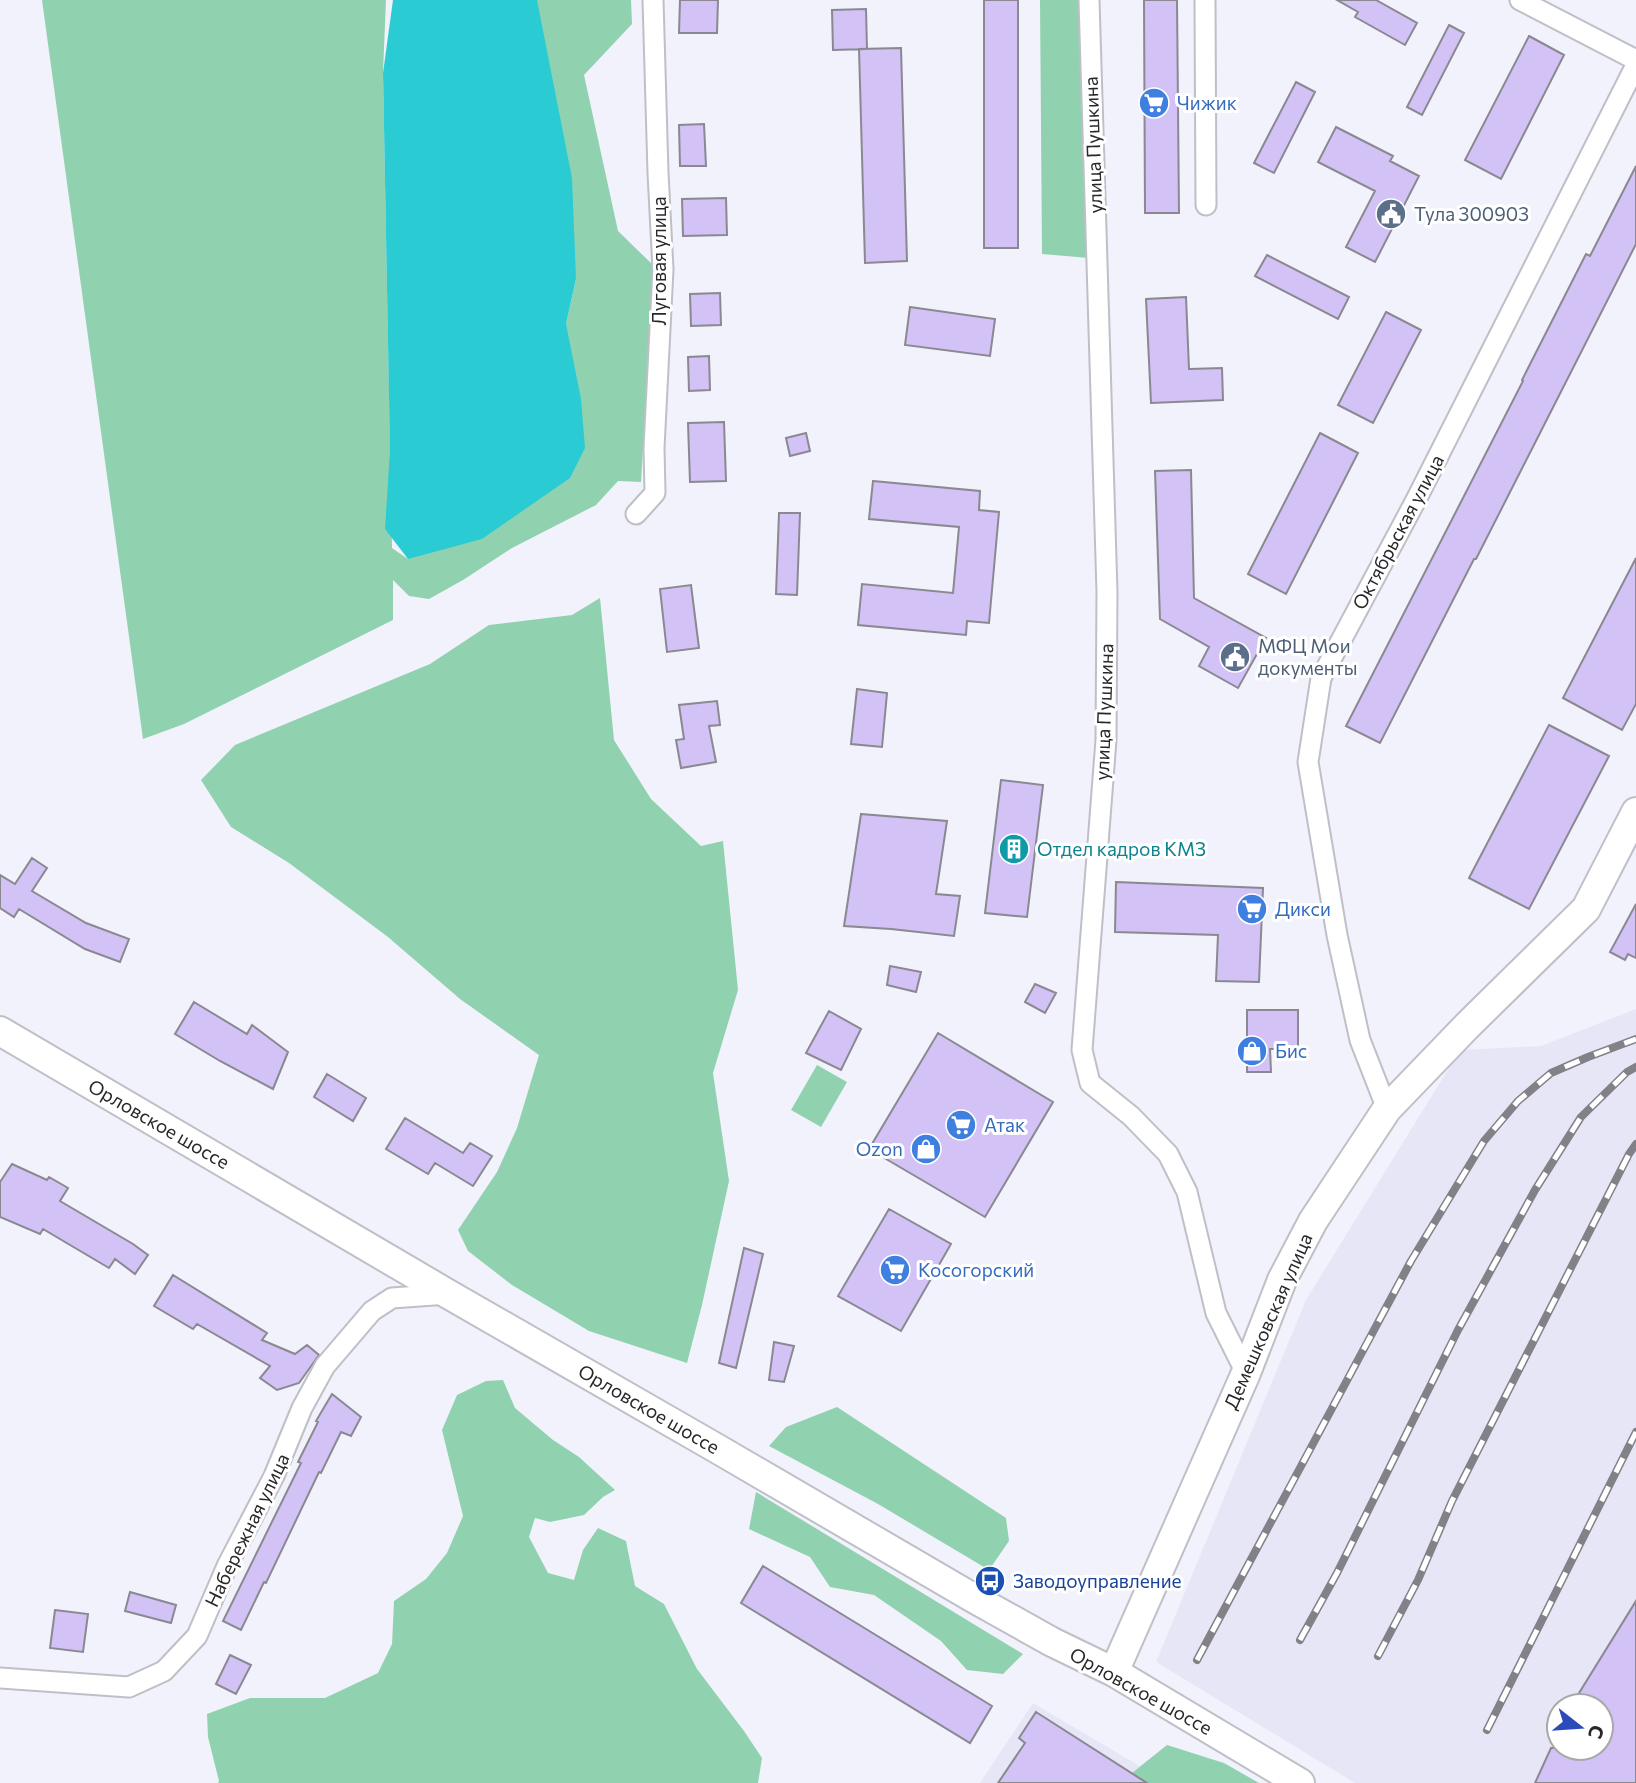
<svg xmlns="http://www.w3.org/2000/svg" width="1636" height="1783" viewBox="0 0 1636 1783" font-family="Commissioner,sans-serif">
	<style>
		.built { fill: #e7e6f7; fill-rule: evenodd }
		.green { fill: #90d2af }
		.water { fill: #2bcbd4 }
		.building { fill: #d2c2f6; stroke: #8a8890; stroke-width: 2 }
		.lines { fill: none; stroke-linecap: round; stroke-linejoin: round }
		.street-casing { stroke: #bfbfc8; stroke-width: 23 }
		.secondary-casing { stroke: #bfbfc8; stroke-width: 32 }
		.street { stroke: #fff; stroke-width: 19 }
		.secondary { stroke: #fff; stroke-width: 28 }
		.rail-casing { stroke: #818187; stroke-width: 8 }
		.rail { stroke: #fff; stroke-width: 5; stroke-dasharray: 16; stroke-linecap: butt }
		.labels { text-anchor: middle; stroke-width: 6; stroke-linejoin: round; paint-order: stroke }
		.shop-label { font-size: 19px; fill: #366cbe; stroke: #fff; text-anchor: start }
		.street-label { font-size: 19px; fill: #28282b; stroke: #fff }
		.service-label { font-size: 19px; fill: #4e5e75; stroke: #fff; text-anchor: start }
		.culture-label { font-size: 19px; fill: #0d838f; stroke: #fff; text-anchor: start }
		.transit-label { font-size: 19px; fill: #164399; stroke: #fff; text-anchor: start }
	</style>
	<rect width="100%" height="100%" fill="#f2f2fc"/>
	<path class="built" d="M1636,1009v774h-281l-199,-121 150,-362 154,-250 81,-4zM1559,1706h42v42h-42z
		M1033,1703l127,75 7,5h-187z"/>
	<path class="green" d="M42,0h344l-3,73 9,475 16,11 158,-235 10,-45 -53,-279h108l1,24 -48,51 34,156 36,35 -13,216 -23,-1 -22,24 -84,43 -49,32 -34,19 -20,-3 -16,-16v40l-209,104 -41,15z
		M1040,0h41l8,258 -47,-4z
		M600,598l14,142 37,59 50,47 22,-5 15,149 -25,83 16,108 -27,124 -15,58 -98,-32 -77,-46 -44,-34 -10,-21 39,-58 20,-44 22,-73 -79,-56 -72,-62 -99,-74 -58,-36 -30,-47 34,-35 195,-81 59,-39 83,-10z
		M817,1065l30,17 -26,45 -30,-17z
		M503,1380l12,28 38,32 26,17 36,33 -12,7 -19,18 -34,7 -15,-4 -6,19 19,36 26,7 9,-30 15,-22 28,13 9,45 29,18 33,65 47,62 18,27 -4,25h-540l1,-2 -11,-44 -1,-23 43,-16h75l53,-25 14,-29 2,-43 32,-22 21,-26 16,-37 -21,-86 15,-35 29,-14z
		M837,1407l169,111 3,23 -20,29 -111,-66 -109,-58 17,-19z
		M756,1492l267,162 -20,20 -36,-4 -26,-29 -67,-46 -44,-8 -20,-30 -61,-28z
		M1167,1745l57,18 35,20h-133l6,-10z"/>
	<path class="water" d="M393,0h144l35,178 4,101 -10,45 15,75 4,49 -15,30 -88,61 -74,20 -23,-30 5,-78 -7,-378z"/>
	<path class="building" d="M680,0h38l-1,33h-38z
		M984,0h34v248h-34z
		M1144,0h33l2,213h-34z
		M1337,0h39l41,23 -12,22 -50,-28 3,-5z
		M866,9l1,40 -34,1 -1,-40z
		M1449,25l15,8 -42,82 -15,-8z
		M1529,36l35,19 -63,124 -36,-19z
		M901,48l6,213 -42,2 -6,-214z
		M1296,82l19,10 -41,81 -20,-10z
		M704,124l2,42h-26l-1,-41z
		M1336,127l57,29 -3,5 29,15 -44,86 -29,-15 29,-56 -57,-29z
		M1636,166v78l-160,315h-2l-94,184 -34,-17 177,-345 -1,-1 64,-126 4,2z
		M726,198l1,37 -44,1 -1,-37z
		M1267,255l82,42 -11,22 -83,-43z
		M720,293l1,32 -30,1 -1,-32z
		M1186,297l3,72 33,-1 1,32 -72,3 -5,-104z
		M910,307l85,12 -5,37 -85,-11z
		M1386,312l35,18 -48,93 -35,-18z
		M709,356l1,34 -21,1 -1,-34z
		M724,422l2,59 -36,1 -2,-59z
		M806,433l4,18 -20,5 -4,-18z
		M1320,433l38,20 -72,141 -38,-20z
		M1191,470l3,128 72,40 -28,50 -39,-22 10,-19 -49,-28 -5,-148z
		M873,481l107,10 -1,19 20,2 -10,111 -22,-2 -1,14 -108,-10 4,-41 91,9 6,-66 -90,-8z
		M779,513h21l-3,82 -21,-1z
		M1636,558v146l-14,26 -59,-32z
		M691,585l8,63 -32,4 -7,-63z
		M857,689l30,4 -5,54 -31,-3z
		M717,701l3,24 -11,1 7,36 -35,6 -5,-28 8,-1 -5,-34z
		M1549,725l60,31 -80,153 -60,-31z
		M1001,780l42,5 -16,132 -42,-4z
		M861,814l86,7 -11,73 24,2 -6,40 -63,-7 -47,-3z
		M32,858l15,10 -15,23 54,32 43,16 -9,23 -35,-13 -66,-40 -5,8 -14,-9v-33l15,9z
		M1116,882l147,6 -4,94 -43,-1 2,-46 -103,-3z
		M1636,904v54l-8,-4 -3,6 -15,-8z
		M890,966l31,6 -5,20 -29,-7z
		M1035,984l21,9 -11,20 -20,-11z
		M194,1002l53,32 5,-9 36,27 -15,37 -53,-28 -45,-27z
		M1247,1010h51v39h-28l1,23h-24z
		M829,1011l32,18 -20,41 -35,-17z
		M938,1033l115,69 -68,115 -116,-68z
		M327,1074l39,24 -13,23 -39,-24z
		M405,1118l58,35 7,-10 22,13 -19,30 -38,-23 -7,11 -42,-25z
		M12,1164l35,16 2,-3 19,11 -8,13 73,43 15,11 -13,19 -20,-15 -6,9 -66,-39 -3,5 -40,-17v-35z
		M889,1209l62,35 -50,87 -63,-35z
		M744,1248l19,6 -27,114 -17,-5z
		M173,1275l94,58 -5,7 33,14 12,-9 12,10 -20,28 -22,7 -17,-12 10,-12 -73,-42 -4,5 -39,-23z
		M774,1342l20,4 -10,36 -15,-2z
		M332,1394l29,23 -10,19 -10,-4 -20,41 -2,-1 -53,111 -2,-1 -23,48 -18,-9 78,-158 -3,-1 20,-40 -2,-1z
		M763,1566l229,140 -22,37 -229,-140z
		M130,1592l46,13 -5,18 -46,-12z
		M1636,1601v182h-101l16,-35h50v-42h-30z
		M55,1610l33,4 -5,38 -33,-4z
		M230,1655l21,10 -15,29 -20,-10z
		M1036,1712l111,71h-149l27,-40 -6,-5z"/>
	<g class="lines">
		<g class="street-casing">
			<path id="street" d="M1089,0l18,592 -1,148 -24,310 8,33 41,33 37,38 19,38 29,121 30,60
				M1205,0l1,205
				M1520,0l116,60
				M636,514l19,-21 -1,-45 9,-179 -5,-96 -5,-173
				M1387,1109l-27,-69 -23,-105 -29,-173 13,-84 95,-178 220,-435
				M0,1678l129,9 35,-16 33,-35 30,-70 47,-90 28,-68 23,-42 47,-55 20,-13 56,-4"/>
		</g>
		<g class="secondary-casing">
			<path id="secondary" d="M0,1031l448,263 268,154 259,151 77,43 62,30 186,111
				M1114,1672l132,-299 36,-93 31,-59 74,-112 80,-83 119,-117 50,-97"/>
		</g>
		<use href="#street" class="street"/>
		<use href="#secondary" class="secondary"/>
		<g class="rail-casing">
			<path id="rail" d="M1300,1640l37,-67 121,-243 77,-140 46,-73 46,-45 9,-5
				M1378,1656l40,-76 34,-79 177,-347 7,-10
				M1197,1660l214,-399 73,-120 34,-40 33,-28 37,-16 48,-18
				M1487,1730l149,-298"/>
		</g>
		<use href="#rail" class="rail"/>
	</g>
	<defs>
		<g id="supermarket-disc" transform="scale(1.575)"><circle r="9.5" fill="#3f7fe0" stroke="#fff"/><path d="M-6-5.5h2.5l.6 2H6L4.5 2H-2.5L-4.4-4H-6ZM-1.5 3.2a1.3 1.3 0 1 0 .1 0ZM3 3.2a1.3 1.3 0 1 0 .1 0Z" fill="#fff"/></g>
		<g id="civic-disc" transform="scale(1.575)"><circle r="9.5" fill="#5c6f8a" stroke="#fff"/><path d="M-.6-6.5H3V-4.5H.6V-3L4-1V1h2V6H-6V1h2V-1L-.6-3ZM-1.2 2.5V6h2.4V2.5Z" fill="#fff"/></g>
		<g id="building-disc" transform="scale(1.575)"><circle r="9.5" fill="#0f9aa8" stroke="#fff"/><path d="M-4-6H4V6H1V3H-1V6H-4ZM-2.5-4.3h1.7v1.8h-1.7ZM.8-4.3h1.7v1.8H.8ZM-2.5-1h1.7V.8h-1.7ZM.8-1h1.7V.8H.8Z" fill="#fff"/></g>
		<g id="shop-disc" transform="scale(1.575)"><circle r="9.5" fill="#3f7fe0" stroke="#fff"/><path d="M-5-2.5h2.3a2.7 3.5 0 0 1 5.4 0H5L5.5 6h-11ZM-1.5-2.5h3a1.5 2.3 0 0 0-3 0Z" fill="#fff"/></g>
		<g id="bus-disc" transform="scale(1.575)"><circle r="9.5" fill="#1a4fb4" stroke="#fff"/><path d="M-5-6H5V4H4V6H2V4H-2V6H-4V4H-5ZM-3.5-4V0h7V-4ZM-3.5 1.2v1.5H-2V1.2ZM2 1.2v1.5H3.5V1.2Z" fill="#fff"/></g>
	</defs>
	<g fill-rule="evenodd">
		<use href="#supermarket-disc" x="1154" y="103"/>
		<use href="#civic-disc" x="1391" y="214"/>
		<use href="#civic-disc" x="1235" y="657"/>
		<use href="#building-disc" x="1014" y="849"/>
		<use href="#supermarket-disc" x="1252" y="909"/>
		<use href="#shop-disc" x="1252" y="1051"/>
		<use href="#supermarket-disc" x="961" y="1125"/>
		<use href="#shop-disc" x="926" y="1149"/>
		<use href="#supermarket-disc" x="895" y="1270"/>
		<use href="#bus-disc" x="990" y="1581"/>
	</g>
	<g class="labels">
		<g class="shop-label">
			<text x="1177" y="110">Чижик</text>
			<text x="1275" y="916">Дикси</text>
			<text x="1275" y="1058">Бис</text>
			<text x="984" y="1132">Атак</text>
			<text x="903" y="1156" text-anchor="end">Ozon</text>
			<text x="918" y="1277">Косогорский</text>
		</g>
		<g class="street-label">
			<text transform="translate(1093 145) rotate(-92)" y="7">улица Пушкина</text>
			<text transform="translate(659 261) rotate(-90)" y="7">Луговая улица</text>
			<text transform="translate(1398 532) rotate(-62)" y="7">Октябрьская улица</text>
			<text transform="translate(1104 712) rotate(-88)" y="7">улица Пушкина</text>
			<text transform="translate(159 1124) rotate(30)" y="7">Орловское шоссе</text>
			<text transform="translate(1268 1321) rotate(-66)" y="7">Демешковская улица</text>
			<text transform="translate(649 1409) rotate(30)" y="7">Орловское шоссе</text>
			<text transform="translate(247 1530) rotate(-64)" y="7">Набережная улица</text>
			<text transform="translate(1141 1691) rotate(29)" y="7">Орловское шоссе</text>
		</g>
		<g class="service-label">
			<text x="1414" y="221">Тула 300903</text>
			<text x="1258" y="653">МФЦ Мои<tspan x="1258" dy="22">документы</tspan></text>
		</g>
		<g class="culture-label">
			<text x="1037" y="856">Отдел кадров КМЗ</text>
		</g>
		<g class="transit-label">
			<text x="1013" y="1588">Заводоуправление</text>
		</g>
	</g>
	<g transform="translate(1580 1727) rotate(107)"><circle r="33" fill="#ffffff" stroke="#a9a9aa" stroke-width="2"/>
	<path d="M0-5L12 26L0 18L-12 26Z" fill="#2c4bbb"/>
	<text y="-10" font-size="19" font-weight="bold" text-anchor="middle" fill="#28282b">С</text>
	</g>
</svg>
